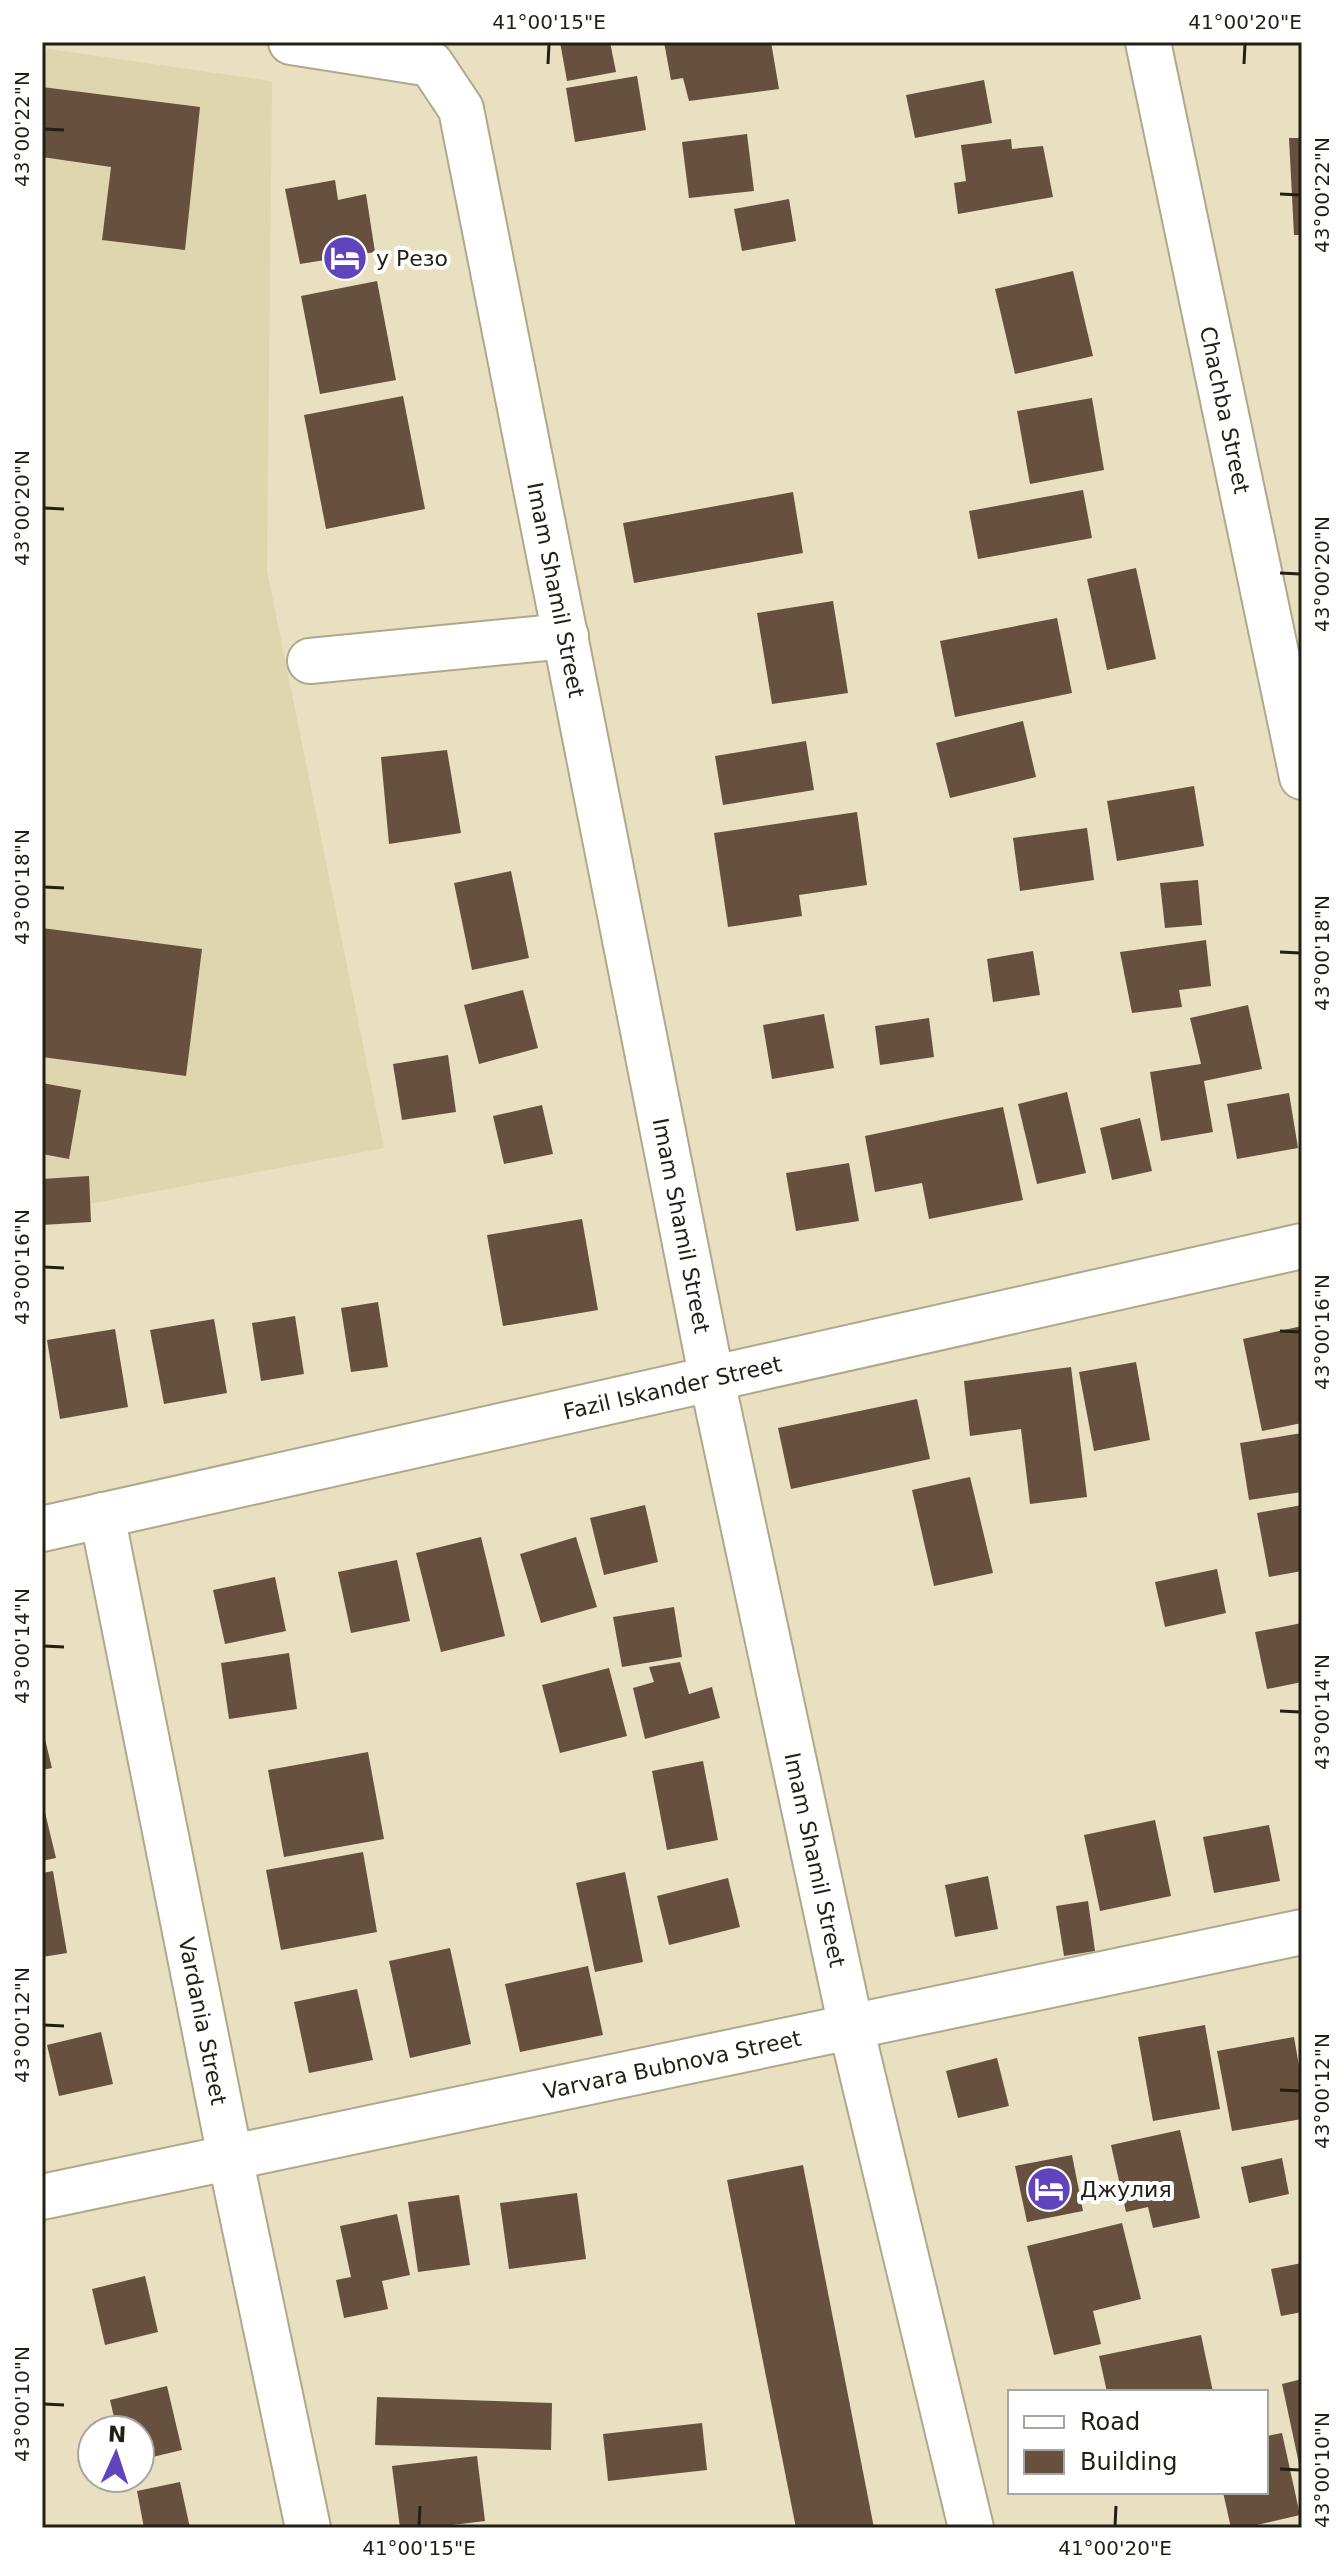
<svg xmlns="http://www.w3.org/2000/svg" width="1344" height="2570" viewBox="0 0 1344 2570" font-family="'DejaVu Sans',sans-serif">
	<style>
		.built { fill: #dfd5af }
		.building { fill: #67503d }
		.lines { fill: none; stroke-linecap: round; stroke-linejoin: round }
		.minor-casing { stroke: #afa88a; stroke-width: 48 }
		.minor { stroke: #fff; stroke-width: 44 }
		.ticks { fill: none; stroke: #221f14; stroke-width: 3 }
		.labels { text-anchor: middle; stroke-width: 8; stroke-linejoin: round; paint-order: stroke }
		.poi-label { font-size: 22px; fill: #221f14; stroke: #fff; text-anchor: start }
		.street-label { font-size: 22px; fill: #221f14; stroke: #fff }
		.neatline { fill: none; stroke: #221f14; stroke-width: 3 }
		.ticks-label { font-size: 20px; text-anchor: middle; fill: #221f14 }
	</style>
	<rect width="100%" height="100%" fill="#e8e0c1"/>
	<path class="built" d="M42,48l230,33 -5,490 117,577 -342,65z"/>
	<path class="building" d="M560,42h50l6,30 -49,9z
		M664,42h107l8,47 -90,12 -6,-23 -12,2z
		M637,76l9,54 -71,12 -9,-54z
		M984,80l8,43 -77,15 -9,-43z
		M42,87l158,20 -15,143 -83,-10 9,-73 -69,-10z
		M747,134l7,57 -65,7 -7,-56z
		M1289,138h13v97h-8z
		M1011,139l1,10 31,-3 10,51 -95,17 -4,-31 12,-2 -5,-36z
		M335,180l3,20 28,-6 9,58 -75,12 -15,-75z
		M789,199l7,42 -54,10 -8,-42z
		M1073,271l20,85 -78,18 -20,-85z
		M377,281l19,99 -76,14 -19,-98z
		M403,396l22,113 -99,20 -22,-114z
		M1092,398l12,72 -74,14 -13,-73z
		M1083,490l9,48 -114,21 -9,-48z
		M793,492l10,61 -169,30 -11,-60z
		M1136,568l20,91 -49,11 -20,-91z
		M833,601l15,92 -76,11 -15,-91z
		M1057,618l15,75 -117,24 -15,-76z
		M1023,721l13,56 -86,21 -14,-55z
		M806,741l8,49 -91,15 -8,-49z
		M447,750l14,83 -72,11 -8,-87z
		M1194,786l10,60 -87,15 -10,-60z
		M857,812l10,73 -68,10 3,21 -74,11 -14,-94z
		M1087,828l7,52 -74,11 -7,-53z
		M511,871l18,87 -57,12 -18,-87z
		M1198,880l4,45 -37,3 -5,-45z
		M42,928l160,21 -16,127 -144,-19z
		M1206,940l5,46 -32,4 3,17 -50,6 -12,-61z
		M1033,951l7,44 -47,7 -6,-43z
		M523,990l15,58 -59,16 -15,-59z
		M1248,1005l14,64 -58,12 9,51 -52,9 -11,-69 51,-8 -11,-46z
		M824,1014l10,54 -62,11 -9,-54z
		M929,1018l5,39 -54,8 -5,-39z
		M448,1055l8,57 -54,8 -9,-56z
		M42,1083l39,7 -12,69 -27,-5z
		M1067,1092l19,81 -49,11 -19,-80z
		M1289,1093l9,55 -61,11 -10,-55z
		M542,1105l11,49 -49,10 -11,-48z
		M1003,1107l20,93 -94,19 -7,-36 -47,9 -10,-56z
		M1140,1118l12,53 -40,9 -12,-52z
		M849,1163l10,58 -63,10 -10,-58z
		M89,1176l2,46 -49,3v-46z
		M582,1219l16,91 -95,16 -16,-91z
		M378,1302l10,65 -37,5 -10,-64z
		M295,1316l9,58 -43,7 -9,-58z
		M214,1319l13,74 -63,11 -14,-74z
		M1302,1326v97l-40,8 -19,-92z
		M115,1329l13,78 -68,12 -13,-79z
		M1136,1362l14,78 -56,11 -15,-79z
		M1071,1367l16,130 -57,7 -9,-75 -51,7 -6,-55z
		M917,1399l13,60 -139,30 -13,-61z
		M1302,1433v59l-53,8 -9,-57z
		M970,1477l23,96 -59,13 -22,-96z
		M645,1505l13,57 -54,13 -14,-57z
		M1302,1505v66l-33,6 -12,-64z
		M481,1537l24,99 -64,16 -25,-99z
		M576,1537l21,70 -56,16 -21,-69z
		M397,1560l13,61 -59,12 -13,-61z
		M1217,1569l9,44 -61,14 -10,-45z
		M275,1577l11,54 -61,13 -12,-54z
		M674,1607l8,50 -60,10 -9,-50z
		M1302,1623v59l-35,7 -12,-57z
		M289,1653l8,56 -68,10 -8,-56z
		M680,1662l9,32 23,-7 8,31 -75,21 -12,-51 21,-6 -5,-15z
		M609,1668l18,68 -67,17 -18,-68z
		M42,1727l10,41 -10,2z
		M368,1752l16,87 -100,18 -16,-87z
		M703,1761l15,79 -51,10 -15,-79z
		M42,1800l14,58 -14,3z
		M1155,1820l16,76 -71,15 -16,-76z
		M1269,1825l11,56 -66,12 -11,-56z
		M363,1852l14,80 -96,18 -15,-80z
		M53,1871l14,82 -25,4v-84z
		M625,1872l18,90 -48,10 -19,-89z
		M988,1876l10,53 -43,8 -10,-52z
		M728,1878l12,49 -71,18 -12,-49z
		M1088,1901l7,50 -31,5 -8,-50z
		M450,1948l21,96 -61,14 -21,-97z
		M588,1966l15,69 -83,17 -15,-68z
		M357,1989l16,71 -64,13 -15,-71z
		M1205,2025l15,84 -67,12 -15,-84z
		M101,2032l12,52 -54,12 -12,-51z
		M1294,2037l8,46v36l-70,12 -15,-80z
		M997,2058l12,48 -51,12 -12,-47z
		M1180,2130l20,88 -47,10 -5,-21 -22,5 -15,-67z
		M1072,2155l11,56 -56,11 -12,-56z
		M1282,2158l7,36 -40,9 -8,-36z
		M803,2165l71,363h-78l-69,-348z
		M577,2193l9,66 -77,10 -9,-66z
		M459,2195l11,70 -52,7 -10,-70z
		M397,2214l13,61 -28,6 6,28 -44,9 -8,-38 15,-3 -11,-51z
		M1122,2223l19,76 -48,12 8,33 -47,11 -27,-109z
		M1302,2263v49l-21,4 -10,-47z
		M145,2276l13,56 -53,13 -13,-56z
		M1201,2335l12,57h-106l-8,-36z
		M1302,2379v94h-1l-19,-89z
		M167,2386l15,64 -42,10v-30h-23l-7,-30z
		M377,2397l175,6 -1,47 -176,-5z
		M702,2423l5,47 -99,11 -5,-47z
		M1282,2433l18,82 -56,13h-13l-8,-36h43v-56z
		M477,2456l8,65 -57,7h-28l-8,-62z
		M180,2482l10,46h-46l-7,-37z"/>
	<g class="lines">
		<g class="minor-casing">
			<g id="minor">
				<path id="s1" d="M291,42l140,22 30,45 251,1271 139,647 120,501"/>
				<path id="s2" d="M1148,42l154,735"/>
				<path d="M310,661l256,-25"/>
				<path id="s3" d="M102,1515l128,642 78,371"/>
				<path id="s4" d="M42,1529l1260,-283"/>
				<path id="s5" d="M42,2197l1260,-265"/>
			</g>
		</g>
		<use href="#minor" class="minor"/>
	</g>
	<path class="ticks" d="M548,64l1,-20M1244,64l1,-20M44,129l20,1M1280,194l20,1M44,508l20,1M1280,573l20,1M44,887l20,1M1280,952l20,1M44,1267l20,1M1280,1331l20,1M44,1646l20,1M1280,1711l20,1M44,2025l20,1M1280,2090l20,1M44,2404l20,1M1280,2469l20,1M419,2526l1,-20M1115,2526l1,-20"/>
	<defs>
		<g id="hotel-disc" transform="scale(2.3)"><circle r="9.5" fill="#6144bc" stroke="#fff"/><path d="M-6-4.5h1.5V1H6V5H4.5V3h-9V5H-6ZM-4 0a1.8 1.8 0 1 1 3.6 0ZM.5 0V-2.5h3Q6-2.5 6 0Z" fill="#fff"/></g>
	</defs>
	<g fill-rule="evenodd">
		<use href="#hotel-disc" x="345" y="258"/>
		<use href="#hotel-disc" x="1049" y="2189"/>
	</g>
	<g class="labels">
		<g class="poi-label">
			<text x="376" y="266">у Резо</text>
			<text x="1080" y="2197">Джулия</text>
		</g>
		<g class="street-label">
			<text dy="8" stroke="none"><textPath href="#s2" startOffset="376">Chachba Street</textPath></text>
			<text dy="8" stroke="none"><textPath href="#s1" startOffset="686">Imam Shamil Street</textPath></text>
			<text dy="8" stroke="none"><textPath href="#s1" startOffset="1334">Imam Shamil Street</textPath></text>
			<text dy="8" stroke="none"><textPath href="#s4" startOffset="646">Fazil Iskander Street</textPath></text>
			<text dy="8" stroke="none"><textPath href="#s1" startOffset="1982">Imam Shamil Street</textPath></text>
			<text dy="8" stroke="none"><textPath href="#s3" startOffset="516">Vardania Street</textPath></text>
			<text dy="8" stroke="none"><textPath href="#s5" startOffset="644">Varvara Bubnova Street</textPath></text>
		</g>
	</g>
	<rect width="1344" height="2570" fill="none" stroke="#ffffff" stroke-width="88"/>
	<rect x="1008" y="2390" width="260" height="104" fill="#ffffff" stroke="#a7a5a1" stroke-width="2"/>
	<rect x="1024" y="2416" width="40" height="12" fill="#ffffff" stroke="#a7a5a1" stroke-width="2"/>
	<text x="1080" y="2430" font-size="24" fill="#221f14">Road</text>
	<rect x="1024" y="2450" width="40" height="24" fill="#67503d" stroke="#a7a5a1" stroke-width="2"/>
	<text x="1080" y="2470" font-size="24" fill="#221f14">Building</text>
	<g transform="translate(116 2454) rotate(3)"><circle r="38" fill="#ffffff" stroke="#a7a5a1" stroke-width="2"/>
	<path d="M0-6L14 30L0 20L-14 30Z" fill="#6144bc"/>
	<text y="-12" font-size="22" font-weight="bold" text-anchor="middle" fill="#221f14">N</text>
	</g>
	<rect x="44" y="44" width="1256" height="2482" class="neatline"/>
	<g class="ticks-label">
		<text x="549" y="29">41°00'15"E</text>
		<text x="1245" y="29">41°00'20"E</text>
		<text transform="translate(22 129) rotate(-90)" y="7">43°00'22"N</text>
		<text transform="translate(1322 195) rotate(-90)" y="7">43°00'22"N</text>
		<text transform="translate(22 508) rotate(-90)" y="7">43°00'20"N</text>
		<text transform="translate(1322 574) rotate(-90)" y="7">43°00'20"N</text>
		<text transform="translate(22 887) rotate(-90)" y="7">43°00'18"N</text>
		<text transform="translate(1322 953) rotate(-90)" y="7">43°00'18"N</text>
		<text transform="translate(22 1267) rotate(-90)" y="7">43°00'16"N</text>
		<text transform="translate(1322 1332) rotate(-90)" y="7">43°00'16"N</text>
		<text transform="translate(22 1646) rotate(-90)" y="7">43°00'14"N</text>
		<text transform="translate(1322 1712) rotate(-90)" y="7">43°00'14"N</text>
		<text transform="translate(22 2025) rotate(-90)" y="7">43°00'12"N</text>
		<text transform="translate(1322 2091) rotate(-90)" y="7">43°00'12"N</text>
		<text transform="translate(22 2404) rotate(-90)" y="7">43°00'10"N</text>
		<text transform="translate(1322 2470) rotate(-90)" y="7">43°00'10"N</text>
		<text x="419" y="2555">41°00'15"E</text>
		<text x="1115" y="2555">41°00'20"E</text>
	</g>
</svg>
